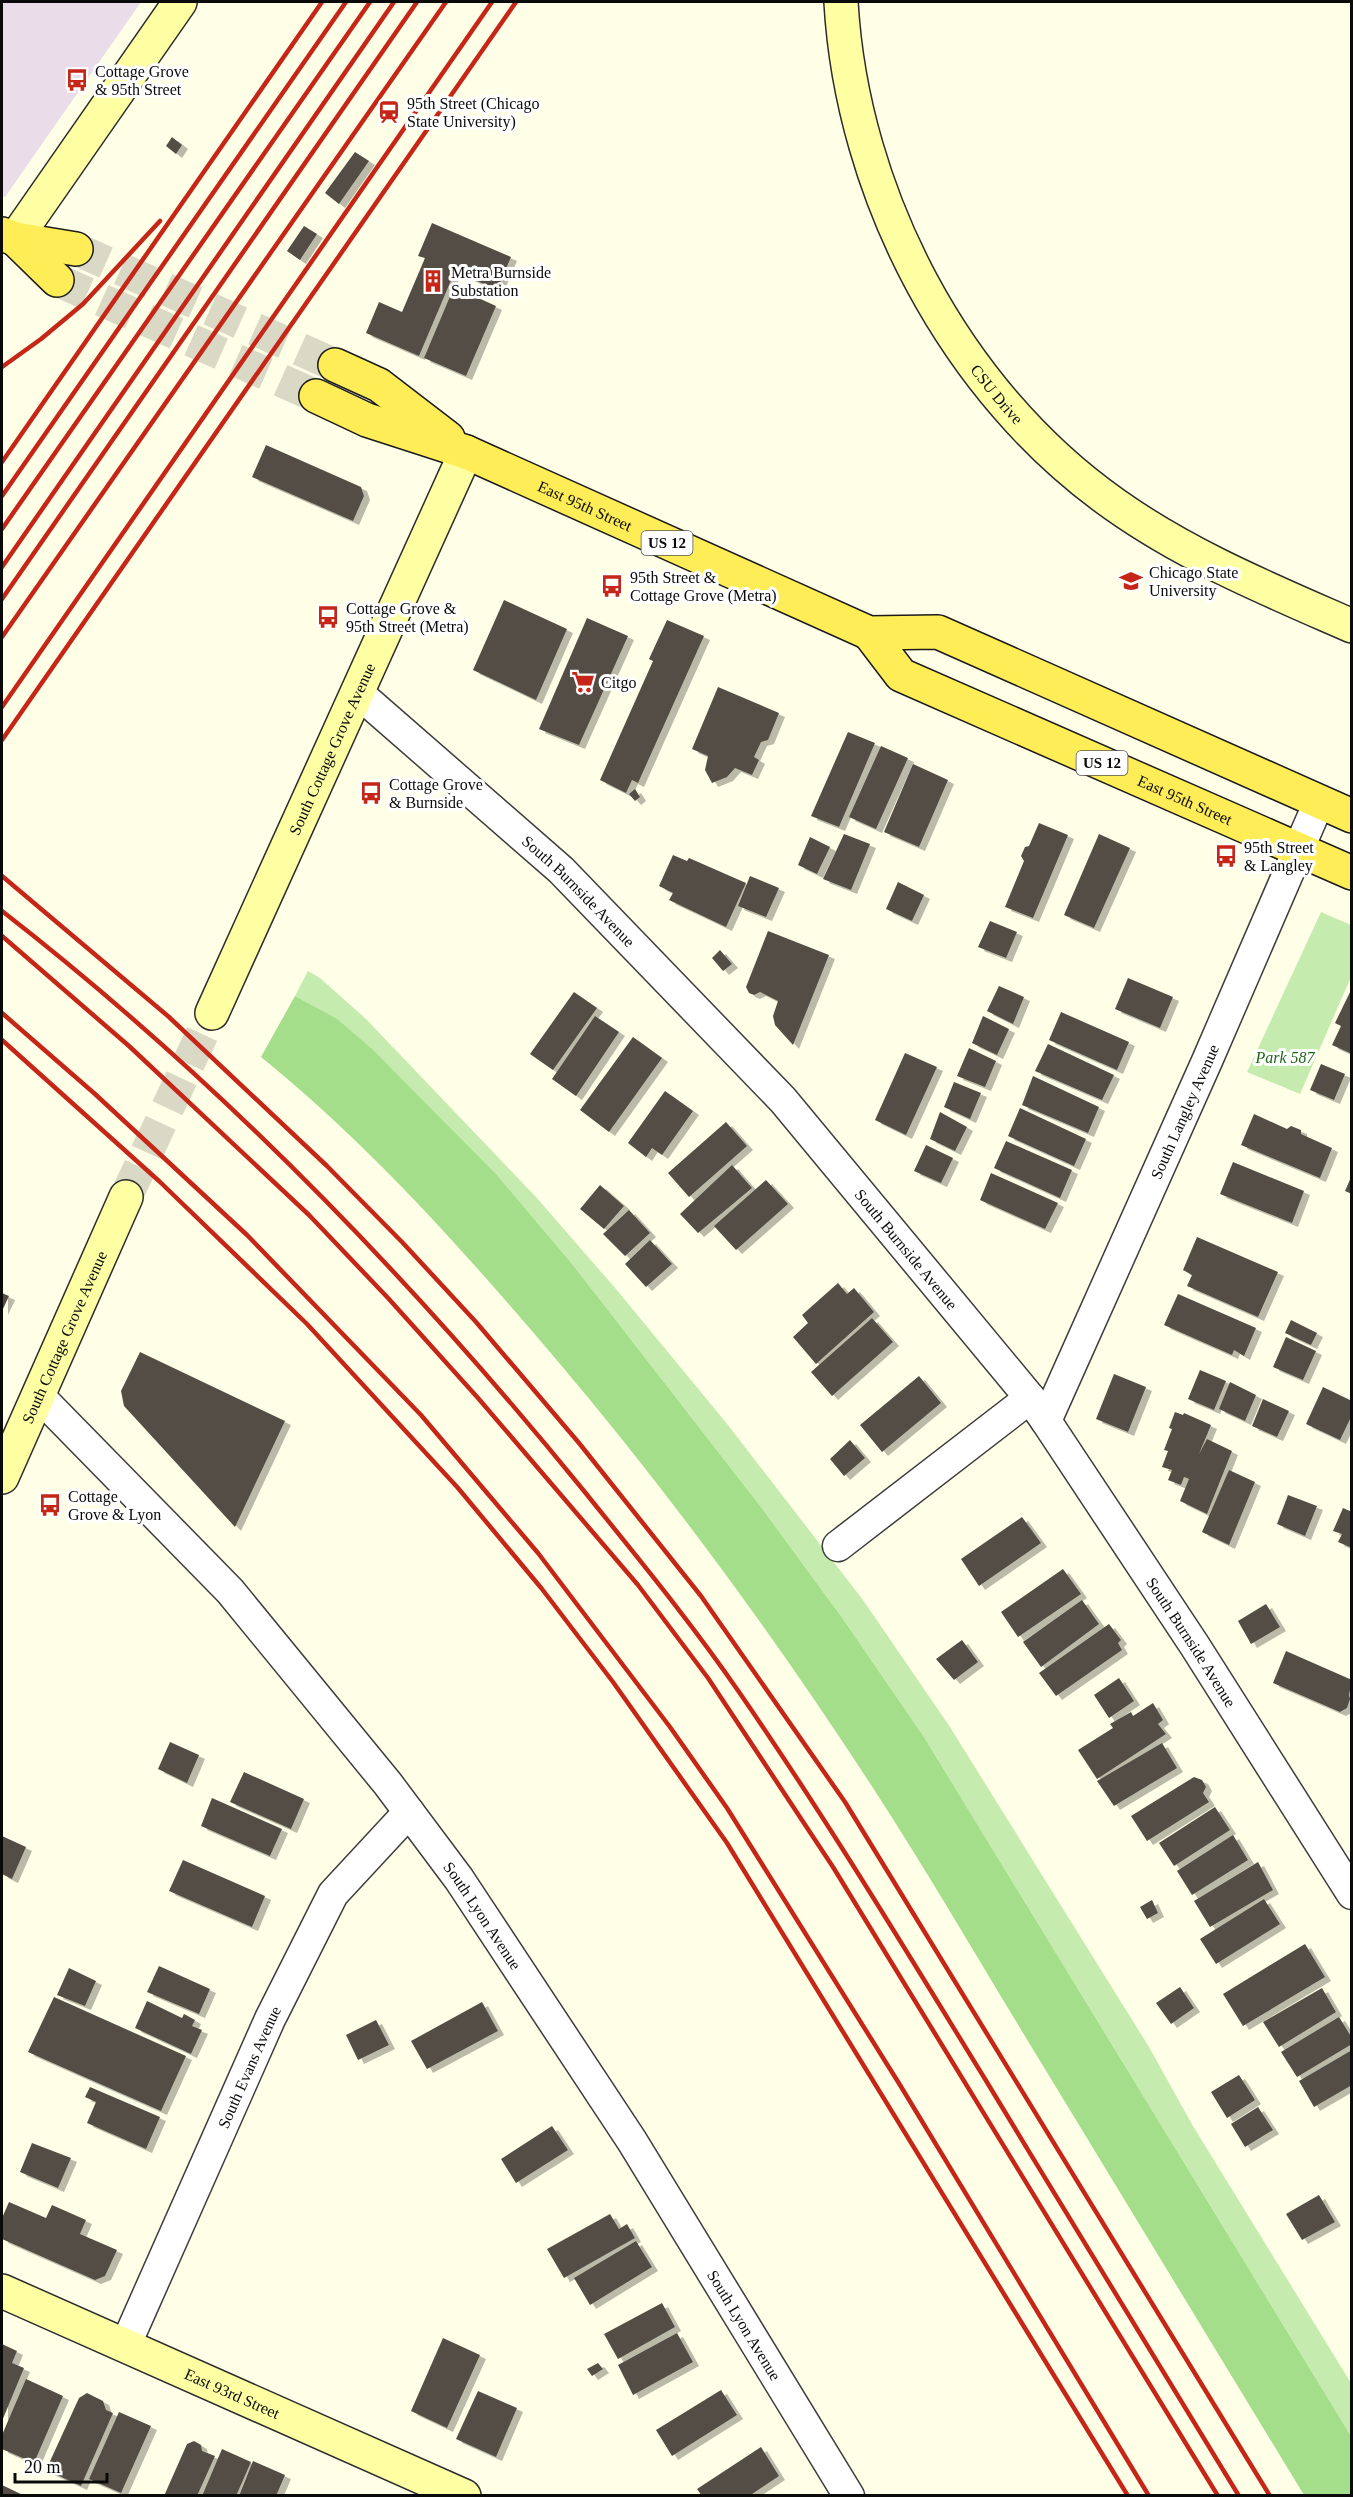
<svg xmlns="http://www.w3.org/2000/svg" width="1353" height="2497" viewBox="0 0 1353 2497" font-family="'Times New Roman',serif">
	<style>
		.industrial { fill: #ebdcea }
		.green { fill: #c5ecae }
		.forest { fill: #a5de8b }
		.building { fill: #534d45; filter: url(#shadow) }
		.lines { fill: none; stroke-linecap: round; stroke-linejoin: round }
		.secondary-tunnel { stroke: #dad9c6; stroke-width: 33; stroke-dasharray: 33 16; stroke-linecap: butt }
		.primary-tunnel { stroke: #dad9c6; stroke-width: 33; stroke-dasharray: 33 16; stroke-linecap: butt }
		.street-casing { stroke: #3d3d3d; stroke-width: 33 }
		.secondary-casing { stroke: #2c2c2c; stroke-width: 36 }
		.primary-casing { stroke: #1b1b1b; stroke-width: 36 }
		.street { stroke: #fff; stroke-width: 30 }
		.secondary { stroke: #fdffa2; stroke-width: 33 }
		.primary { stroke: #ffed57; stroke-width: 33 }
		.rail { stroke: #c52617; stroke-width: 4.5 }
		.labels { text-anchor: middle; stroke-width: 6; stroke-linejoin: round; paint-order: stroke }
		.shield { fill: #fff; stroke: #545454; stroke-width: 1.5 }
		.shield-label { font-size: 15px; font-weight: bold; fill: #0a0a0a }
		.poi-label { font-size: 16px; fill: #0a0a0a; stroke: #fff; text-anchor: start }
		.street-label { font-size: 16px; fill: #0a0a0a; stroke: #fff }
		.park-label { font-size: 16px; font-style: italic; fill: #1c6616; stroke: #fff }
	</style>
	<defs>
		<filter id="shadow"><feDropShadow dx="6" dy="4" stdDeviation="0" flood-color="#0004"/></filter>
	</defs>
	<rect width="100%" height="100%" fill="#fffee7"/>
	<path class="industrial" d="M2,2h139l-136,195 -3,-1z"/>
	<path class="green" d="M1321,912l30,13v52l-51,117 -53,-22z
		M308,971l12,7 46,41 170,178 80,92 112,136 135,175 87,127 199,320 44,79 158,257v53l-427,-699 -81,-118 -82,-112 -188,-242 -76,-90 -161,-157 -41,-22z"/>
	<path class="forest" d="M295,996l41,22 36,31 125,126 76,90 188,242 82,112 81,118 427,699v59h-47c-90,-148 -180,-296 -270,-444 -53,-87 -104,-175 -159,-260 -98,-151 -204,-296 -320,-433 -91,-107 -184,-212 -294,-301z"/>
	<path class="building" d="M172,137l10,8 -6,9 -10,-8z
		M355,152l14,9 -30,43 -14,-11z
		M432,223l79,34 -14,33 -42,-19 -36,85 -53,-23 13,-31 23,10 23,-54 -7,-2z
		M304,226l13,8 -17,26 -13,-9z
		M454,287l42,19 -30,70 -42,-18z
		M266,445l95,42 3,9 -11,25 -101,-44z
		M504,600l63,29 -31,71 -63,-30z
		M587,618l41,18 -49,109 -40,-16z
		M667,620l37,16 -66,147 -6,-3 -6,13 -26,-13 53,-119 -4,-2z
		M718,687l61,26 -11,27 -7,2 -7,15 5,3 -7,15 -17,-7 -8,9 -15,6 -7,-13 3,-14 -16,-7z
		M848,732l27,11 -36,84 -28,-11z
		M881,746l27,12 -32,71 -27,-12z
		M913,764l35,16 -29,67 -35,-15z
		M635,789l5,8 -5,4 -6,-7z
		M1039,823l29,12 -35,83 -28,-11 19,-46 -3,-5 4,-9 4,-1z
		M844,834l26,10 -19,46 -28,-11z
		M1099,834l31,14 -36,80 -30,-13z
		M810,837l20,10 -13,27 -19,-9z
		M673,855l14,6 2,-3 57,25 -20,44 -57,-27 4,-7 -14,-7z
		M750,876l29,12 -13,29 -28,-11z
		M898,882l26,13 -12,26 -26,-12z
		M990,921l27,11 -11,26 -28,-11z
		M768,931l61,24 -36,90 -18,-20 -2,-9 5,-15 -18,-9 -6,3 -5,-2 -3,-6z
		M720,950l12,14 -9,7 -11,-13z
		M1128,978l45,19 -13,31 -45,-19z
		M999,986l25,11 -11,27 -26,-13z
		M1352,988v66l-20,-9 9,-19 -6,-3z
		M574,992l23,16 -44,62 -23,-16z
		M1061,1012l68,30 -12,28 -68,-30z
		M595,1016l24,16 -43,64 -24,-17z
		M983,1016l26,13 -12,26 -25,-12z
		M633,1037l29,21 -53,74 -29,-22z
		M1048,1044l66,31 -12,25 -67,-29z
		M969,1048l27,13 -11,26 -28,-11z
		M905,1053l32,14 -31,68 -31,-15z
		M1321,1064l24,10 -11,26 -24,-10z
		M1033,1076l66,31 -11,26 -66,-28z
		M954,1082l27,11 -11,26 -26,-12z
		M665,1091l28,20 -31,44 -10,-7 -6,9 -18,-14z
		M1020,1108l66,31 -12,27 -66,-30z
		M940,1112l27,15 -12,24 -25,-12z
		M1254,1114l33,15 4,-3 10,4v4l31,14 -12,30 -79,-33z
		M726,1122l21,24 -58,51 -21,-24z
		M1006,1141l66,29 -12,28 -66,-30z
		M926,1145l27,13 -12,25 -27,-12z
		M1233,1162l71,29 -12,32 -72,-29z
		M732,1165l20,23 -54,45 -18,-19z
		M991,1173l67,30 -13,26 -65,-29z
		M1352,1175v19l-7,-3z
		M766,1180l22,24 -52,46 -22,-24z
		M600,1185l24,21 -20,23 -24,-20z
		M629,1210l21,23 -25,23 -22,-22z
		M1197,1237l81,35 -20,45 -71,-31 5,-11 -9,-5z
		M650,1240l22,24 -26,23 -21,-23z
		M838,1283l9,11 7,-6 20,24 -58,52 -23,-27 15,-14 -6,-8z
		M2,1293l7,3 -7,15z
		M1178,1294l78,34 -12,28 -10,-6 -2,5 -68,-30z
		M872,1318l21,24 -61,54 -21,-24z
		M1291,1320l26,13 -6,12 -26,-12z
		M1286,1337l30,14 -13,29 -30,-13z
		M140,1352l145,69 -50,106 -111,-121 -3,-15z
		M1200,1370l26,11 -12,29 -26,-11z
		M1114,1374l32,13 -18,45 -32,-13z
		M919,1376l22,27 -59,49 -22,-27z
		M1230,1382l26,13 -11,26 -26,-12z
		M1323,1387l29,14v14l-12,25 -34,-16z
		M1263,1399l26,12 -12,26 -25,-11z
		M1175,1412l8,3 1,-2 27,12 -12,29 8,-15 25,12 -25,63 -27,-13 9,-22 -5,-2 -3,8 -13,-5 4,-10 -10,-3 6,-16 -4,-1 8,-21 -3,-1z
		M850,1440l15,18 -21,18 -14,-17z
		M1229,1470l26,12 -26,63 -27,-13z
		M1288,1495l29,11 -12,30 -28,-12z
		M1343,1508l9,4v36l-14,-6 4,-8 -9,-3z
		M1022,1517l19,26 -62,43 -18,-27z
		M1063,1569l18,25 -63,43 -17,-25z
		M1082,1600l17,24 -58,43 -18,-25z
		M1266,1604l14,23 -29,17 -13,-23z
		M1109,1624l12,16 -3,3 4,7 -66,46 -17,-23z
		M962,1640l16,22 -24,18 -18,-21z
		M1286,1651l66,29 -3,15 1,4 -3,9 -7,4 -67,-29z
		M1119,1678l15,23 -25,17 -15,-23z
		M1153,1703l10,17 -5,4 8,10 -69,45 -19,-29 35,-22 -3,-4 21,-12 2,4z
		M170,1742l29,13 -12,28 -29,-14z
		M1162,1743l15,25 -63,38 -17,-25z
		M244,1772l60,27 -13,30 -61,-27z
		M1194,1777l8,3 4,7 -3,6 6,9 -62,39 -16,-25z
		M212,1798l70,31 -12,27 -69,-30z
		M1215,1807l15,23 -56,36 -15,-23z
		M1233,1835l15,25 -56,35 -15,-24z
		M2,1836l24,11 -14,32 -10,-5z
		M183,1860l82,36 -13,31 -83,-36z
		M1258,1862l15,28 -63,37 -16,-26z
		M1264,1899l16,25 -64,40 -16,-25z
		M1152,1900l6,13 -11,6 -7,-12z
		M1305,1944l20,33 -82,49 -20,-32z
		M159,1966l51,23 -11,25 -52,-22z
		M69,1968l27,13 -11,25 -28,-11z
		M1180,1987l14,21 -23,16 -15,-21z
		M1322,1988l14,24 -57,35 -16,-25z
		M54,1997l132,59 -25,55 -133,-59z
		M147,2001l35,17 2,-4 11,6 -3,6 10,4 -11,24 -56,-26z
		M482,2002l16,29 -71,38 -16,-28z
		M1339,2017l13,21v6l-55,33 -16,-25z
		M376,2020l13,25 -31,15 -12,-25z
		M1352,2050v35l-38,22 -15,-26z
		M1239,2075l16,25 -28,18 -16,-26z
		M90,2087l70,30 -14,32 -59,-26 9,-21 -11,-5z
		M1258,2107l15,23 -28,17 -14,-23z
		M552,2126l16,24 -52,33 -15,-24z
		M32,2143l39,15 -13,30 -38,-16z
		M1319,2195l16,27 -33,18 -16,-26z
		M9,2202l37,16 6,-13 34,15 -6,14 37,16 -12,26 -10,4 -93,-41v-21z
		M610,2214l9,15 8,-5 8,14 -71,40 -17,-29z
		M636,2241l16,26 -62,38 -16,-27z
		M662,2303l13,24 -57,32 -14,-25z
		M677,2333l16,29 -60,33 -15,-30z
		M443,2338l37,17 -33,73 -36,-17z
		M2,2344l15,7 -5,12 12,5 -22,53z
		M598,2363l5,6 -11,7 -5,-7z
		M26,2379l37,17 -29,67 -32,-14v-14z
		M721,2390l16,25 -65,41 -16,-26z
		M478,2391l39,17 -21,49 -40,-18z
		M87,2393l16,8 3,9 7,3 -32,73 -35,-16 33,-72z
		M119,2412l32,14 -30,67 -32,-14z
		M194,2441l7,4 1,6 13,5 -18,40h-33l23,-52z
		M761,2447l18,29 -30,20h-47l-5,-7z
		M222,2449l29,13 -15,34h-34z
		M253,2461l32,14 -9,21h-37z
		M2,2485l23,11h-23z"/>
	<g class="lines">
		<path class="secondary-tunnel" d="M126,1197l86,-184"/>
		<path class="primary-tunnel" d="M76,249l259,116
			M57,280l259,116"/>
		<g class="street-casing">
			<g id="street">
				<path id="s1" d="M357,692l204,178 222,230 247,298 16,23 149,225 157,248"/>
				<path id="s2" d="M38,1395l192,196 158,193 71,95 173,262 217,355"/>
				<path id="s3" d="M1046,1421l161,-360 112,-259"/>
				<path d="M838,1546l192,-148"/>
				<path id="s4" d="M126,2344l144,-325 63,-125 76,-82"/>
			</g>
		</g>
		<g class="secondary-casing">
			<g id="secondary">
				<path id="s5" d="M841,2c11,192 114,390 273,502 73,52 156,86 238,122"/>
				<path d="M15,239l165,-237"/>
				<path id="s6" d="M212,1013l254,-561"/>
				<path id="s7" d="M2,1477l124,-280"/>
				<path id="s8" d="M2,2291l462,205"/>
			</g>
		</g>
		<g class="primary-casing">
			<g id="primary">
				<path d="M2,234l13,5 61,10"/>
				<path d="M15,239l42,41"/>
				<path d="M335,365l44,20 69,53"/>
				<path id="s9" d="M316,396l51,24 99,32 403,181 69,-1 414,184"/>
				<path id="s10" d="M869,633l32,42 451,198"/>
			</g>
		</g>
		<use href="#street" class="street"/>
		<use href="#secondary" class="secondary"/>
		<use href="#primary" class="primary"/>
		<path class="rail" d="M2,367l39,-28 42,-35 77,-83
			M2,462l320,-460
			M2,496l344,-494
			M2,529l368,-527
			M2,567l392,-565
			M2,599l415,-597
			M2,637l444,-635
			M2,707l490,-705
			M2,740l514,-738
			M2,876l167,141 158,149 75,76 74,80 103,121 122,153 144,206 425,694
			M2,911c216,168 409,367 582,580 53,66 107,131 155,201 87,126 166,257 246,387 84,139 169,277 254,417
			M2,936l127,110 180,169 79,83 90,100 160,187 70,93 125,189 385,629
			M2,1013l93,81 152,141 174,180 117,138 132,174 57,81 173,277 249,411
			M2,1040l157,141 148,143 151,164 84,101 71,93 114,161 401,653"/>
	</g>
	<defs>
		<g id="bus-bare" transform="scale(1.8)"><path d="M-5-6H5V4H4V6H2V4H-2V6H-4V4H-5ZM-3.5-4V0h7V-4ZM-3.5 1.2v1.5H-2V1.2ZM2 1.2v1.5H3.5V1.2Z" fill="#c52617" stroke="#fff" stroke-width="2.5" paint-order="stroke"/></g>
		<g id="station-bare" transform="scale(1.8)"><path d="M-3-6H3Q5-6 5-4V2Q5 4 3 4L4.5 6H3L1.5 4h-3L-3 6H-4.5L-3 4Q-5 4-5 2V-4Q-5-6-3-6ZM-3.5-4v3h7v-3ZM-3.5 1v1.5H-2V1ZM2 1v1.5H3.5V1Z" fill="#c52617" stroke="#fff" stroke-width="2.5" paint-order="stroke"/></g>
		<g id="building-bare" transform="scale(1.8)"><path d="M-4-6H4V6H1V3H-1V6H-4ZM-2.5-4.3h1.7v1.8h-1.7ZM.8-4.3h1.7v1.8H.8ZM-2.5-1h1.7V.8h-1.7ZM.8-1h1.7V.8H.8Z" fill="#c52617" stroke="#fff" stroke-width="2.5" paint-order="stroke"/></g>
		<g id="university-bare" transform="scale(1.8)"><path d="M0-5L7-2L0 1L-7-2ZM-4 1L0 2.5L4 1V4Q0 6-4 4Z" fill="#c52617" stroke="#fff" stroke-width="2.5" paint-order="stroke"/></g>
		<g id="supermarket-bare" transform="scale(1.8)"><path d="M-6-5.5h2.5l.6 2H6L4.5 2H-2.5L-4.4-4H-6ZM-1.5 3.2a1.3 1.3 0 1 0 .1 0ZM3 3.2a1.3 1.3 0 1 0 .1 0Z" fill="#c52617" stroke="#fff" stroke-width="2.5" paint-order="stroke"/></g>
	</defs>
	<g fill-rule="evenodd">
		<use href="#bus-bare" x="77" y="80"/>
		<use href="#station-bare" x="389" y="112"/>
		<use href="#building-bare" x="433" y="281"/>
		<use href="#university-bare" x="1131" y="581"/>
		<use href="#bus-bare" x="612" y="586"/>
		<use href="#bus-bare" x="328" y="617"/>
		<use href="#supermarket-bare" x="583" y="682"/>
		<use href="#bus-bare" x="371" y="793"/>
		<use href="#bus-bare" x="1226" y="856"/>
		<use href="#bus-bare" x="50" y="1505"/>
	</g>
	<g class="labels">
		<g class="shield">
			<rect x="641.5" y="531" width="51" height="24" rx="4.5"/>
			<rect x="1076.5" y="751" width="51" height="24" rx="4.5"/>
		</g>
		<g class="shield-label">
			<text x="667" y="548">US 12</text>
			<text x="1102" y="768">US 12</text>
		</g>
		<g class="poi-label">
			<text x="95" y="77">Cottage Grove<tspan x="95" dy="18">&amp; 95th Street</tspan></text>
			<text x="407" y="109">95th Street (Chicago<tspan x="407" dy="18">State University)</tspan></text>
			<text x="451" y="278">Metra Burnside<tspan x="451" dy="18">Substation</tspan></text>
			<text x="1149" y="578">Chicago State<tspan x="1149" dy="18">University</tspan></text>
			<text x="630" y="583">95th Street &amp;<tspan x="630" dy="18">Cottage Grove (Metra)</tspan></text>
			<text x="346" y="614">Cottage Grove &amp;<tspan x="346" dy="18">95th Street (Metra)</tspan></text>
			<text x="601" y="688">Citgo</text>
			<text x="389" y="790">Cottage Grove<tspan x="389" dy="18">&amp; Burnside</tspan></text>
			<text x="1244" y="853">95th Street<tspan x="1244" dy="18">&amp; Langley</tspan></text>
			<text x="68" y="1502">Cottage<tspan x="68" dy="18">Grove &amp; Lyon</tspan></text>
		</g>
		<g class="street-label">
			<text dy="6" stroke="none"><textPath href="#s5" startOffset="429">CSU Drive</textPath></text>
			<text dy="6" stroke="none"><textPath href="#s9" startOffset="291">East 95th Street</textPath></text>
			<text dy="6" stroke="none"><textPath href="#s6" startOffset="290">South Cottage Grove Avenue</textPath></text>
			<text dy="6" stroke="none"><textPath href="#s10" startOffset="363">East 95th Street</textPath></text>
			<text dy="6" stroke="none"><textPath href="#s1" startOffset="298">South Burnside Avenue</textPath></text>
			<text dy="6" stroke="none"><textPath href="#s3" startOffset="339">South Langley Avenue</textPath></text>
			<text dy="6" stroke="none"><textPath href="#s1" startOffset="784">South Burnside Avenue</textPath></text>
			<text dy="6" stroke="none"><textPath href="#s7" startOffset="153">South Cottage Grove Avenue</textPath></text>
			<text dy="6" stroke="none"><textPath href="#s1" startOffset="1270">South Burnside Avenue</textPath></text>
			<text dy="6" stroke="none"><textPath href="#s2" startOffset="686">South Lyon Avenue</textPath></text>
			<text dy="6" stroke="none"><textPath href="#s4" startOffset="303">South Evans Avenue</textPath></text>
			<text dy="6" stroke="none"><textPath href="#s2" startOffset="1172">South Lyon Avenue</textPath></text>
			<text dy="6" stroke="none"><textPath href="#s8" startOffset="252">East 93rd Street</textPath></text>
		</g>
		<g class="park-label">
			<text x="1285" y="1063">Park 587</text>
		</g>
	</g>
	<rect width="1353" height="2497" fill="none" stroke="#0a0a0a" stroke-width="6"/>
	<path d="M15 2473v9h92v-9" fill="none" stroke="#0a0a0a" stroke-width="3"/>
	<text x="24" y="2473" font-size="18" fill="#0a0a0a" stroke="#ffffff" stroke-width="4.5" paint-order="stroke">20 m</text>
</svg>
